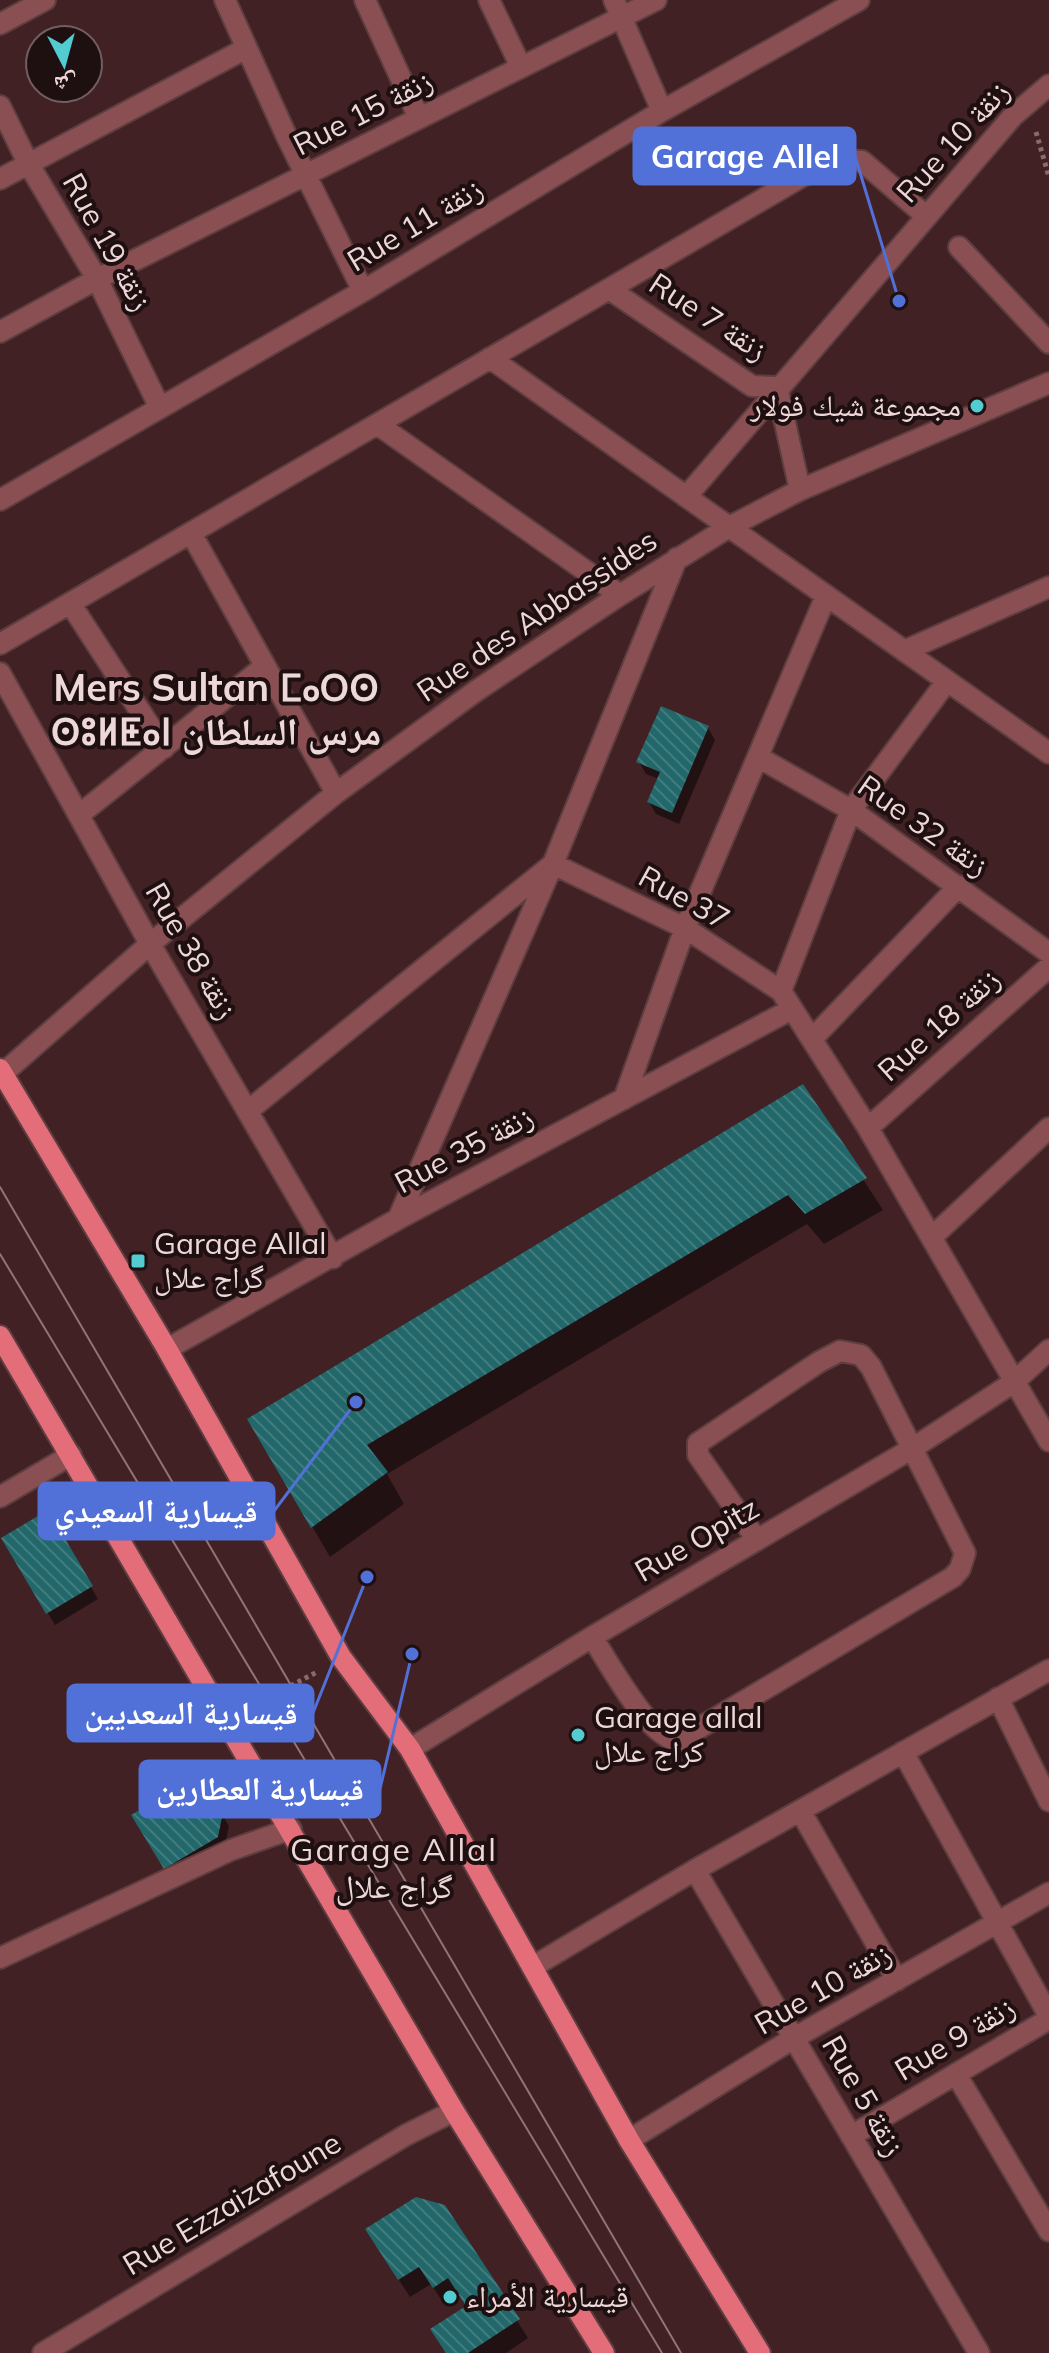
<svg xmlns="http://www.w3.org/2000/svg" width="1049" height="2353" viewBox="0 0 1049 2353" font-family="Mulish,'Noto Naskh Arabic','Noto Sans Tifinagh',sans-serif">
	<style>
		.shadow { fill: #0007 }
		.building { fill: url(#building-back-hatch) }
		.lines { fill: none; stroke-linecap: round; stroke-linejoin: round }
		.minor-casing { stroke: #5d3e40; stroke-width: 24 }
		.major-casing { stroke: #5d3e40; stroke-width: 24 }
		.path { stroke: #886b6d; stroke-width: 5; stroke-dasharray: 4 4; stroke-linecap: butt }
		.minor { stroke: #894f53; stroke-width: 20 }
		.major { stroke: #e36d78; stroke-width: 20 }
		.tram { stroke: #907576; stroke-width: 2 }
		.poi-dot { fill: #52ccd0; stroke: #1e0f10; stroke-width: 3 }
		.labels { text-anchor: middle; stroke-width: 8; stroke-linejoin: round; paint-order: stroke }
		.street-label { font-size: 30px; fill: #eed7d8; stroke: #1e0f10 }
		.poi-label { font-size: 30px; fill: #eed7d8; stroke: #1e0f10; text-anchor: start }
		.neighbourhood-label { font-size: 32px; letter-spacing: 2px; fill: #eed7d8; stroke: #1e0f10 }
		.district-label { font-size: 38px; font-weight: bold; fill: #eed7d8; stroke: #1e0f10 }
		.leader { fill: none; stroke: #5170d8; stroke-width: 3 }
		.callout-dot { fill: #5170d8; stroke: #1e0f10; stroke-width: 3 }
		.callout { fill: #5170d8; stroke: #5170d8; stroke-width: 3 }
		.callout-label { font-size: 32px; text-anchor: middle; font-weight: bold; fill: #fff }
	</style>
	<defs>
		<pattern id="building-back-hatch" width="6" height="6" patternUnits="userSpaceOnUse" patternTransform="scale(2)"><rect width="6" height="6" fill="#22676a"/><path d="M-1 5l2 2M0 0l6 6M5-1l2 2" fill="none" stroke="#427c7f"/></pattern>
	</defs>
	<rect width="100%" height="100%" fill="#412123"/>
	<path class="shadow" d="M708,728l7,12 -36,84 -23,-10 -7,-12 10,-23 -13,-5 -7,-12z
		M803,1087l80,123 -59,34 -17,-20 -420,250 17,30 -74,53 -80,-137z
		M47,1513l51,86 -43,26 -52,-86z
		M199,1777l30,49 -5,23 -51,31 -39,-64z
		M444,2207l84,131 -22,15h-59l21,-45 -8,-13 -16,9 -13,-20 -21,13 -32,-49z"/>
	<path class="building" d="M661,706l48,20 -37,87 -25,-11 13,-30 -24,-10z
		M803,1084l64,94 -62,36 -17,-19 -421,250 21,27 -77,56 -64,-109z
		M48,1510l45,76 -47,28 -45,-76z
		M200,1774l23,38 -5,25 -54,32 -33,-54z
		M416,2197l29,8 75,114 -52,34h-22l-16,-24 36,-23 -18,-28 -15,10 -14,-21 -21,13 -33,-51z"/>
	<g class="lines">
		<g class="minor-casing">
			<path id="minor" d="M225,0l61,135 77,156
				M365,0l54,118
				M489,0l32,67
				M614,0l48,111
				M0,24l45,-24
				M0,106l28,57 69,116 63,129
				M0,179l245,-130
				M959,247l90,96
				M609,289l143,97 25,1
				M0,332l97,-53 559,-279
				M490,358l559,395
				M777,387l23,103
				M377,424l243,171
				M686,497l327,-381 36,-31
				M0,500l363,-209 299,-180 197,-111
				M191,533l145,260
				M70,603l94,145
				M0,644l820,-478 19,-6 23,1 64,55
				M904,651l145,-64
				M0,673l150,271 183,314
				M758,757l93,53 198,143
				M79,815l186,-149
				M781,991l70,-181 96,-129
				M812,1039l147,-153
				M0,1076l150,-132 186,-151 140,-102 144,-96 109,-68 71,-37 249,-107
				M624,1099l61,-171 141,-332
				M249,1110l304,-246 132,64 96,63 87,137 181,313
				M868,1128l181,-161
				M398,1219l155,-355 124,-306
				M932,1237l117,-109
				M167,1349l231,-130 394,-210
				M0,1497l71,-42
				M592,1637c15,22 59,106 87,103l274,-163 7,-8 5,-16 -94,-186 -10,-12 -21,-4 -21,11 -121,81v12l59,85
				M998,1698l51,103
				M410,1749l182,-112 321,-189 101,-66 35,-32
				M903,1752l146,264
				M801,1812l96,168
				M695,1870l284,483
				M0,1958l231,-108 60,-21
				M534,1966l161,-96 354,-200
				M956,2074l93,157
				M851,2136l198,-117
				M629,2140l165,-102 255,-145
				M43,2353l363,-218 48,-24"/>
		</g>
		<g class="major-casing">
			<path id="major" d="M0,1069l167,280 174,308 69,92 219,391 131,213
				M0,1336l454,775 150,242"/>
		</g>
		<path class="path" d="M1036,132l13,45
			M248,1708l69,-36"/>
		<use href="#minor" class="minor"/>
		<use href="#major" class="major"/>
		<path class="tram" d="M0,1187l681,1166
			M0,1254l662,1099"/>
	</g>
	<g class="poi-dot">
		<circle cx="977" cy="406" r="8"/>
		<rect x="130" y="1253" width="16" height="16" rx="4"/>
		<circle cx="578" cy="1735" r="8"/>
		<circle cx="450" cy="2297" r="8"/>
	</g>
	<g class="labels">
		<g class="street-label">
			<text transform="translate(363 113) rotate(-27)" y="10">Rue 15 زنقة</text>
			<text transform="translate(953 142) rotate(-48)" y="10">Rue 10 زنقة</text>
			<text transform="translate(415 225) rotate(-31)" y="10">Rue 11 زنقة</text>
			<text transform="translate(107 242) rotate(61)" y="10">Rue 19 زنقة</text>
			<text transform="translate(708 317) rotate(33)" y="10">Rue 7 زنقة</text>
			<text transform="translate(537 616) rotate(-34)" y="10">Rue des Abbassides</text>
			<text transform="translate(923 826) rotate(35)" y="10">Rue 32 زنقة</text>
			<text transform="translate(684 898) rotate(29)" y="10">Rue 37</text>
			<text transform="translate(191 951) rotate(60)" y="10">Rue 38 زنقة</text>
			<text transform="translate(939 1025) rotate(-42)" y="10">Rue 18 زنقة</text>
			<text transform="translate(464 1150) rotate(-28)" y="10">Rue 35 زنقة</text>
			<text transform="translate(697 1540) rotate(-30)" y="10">Rue Opitz</text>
			<text transform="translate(823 1989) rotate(-30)" y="10">Rue 10 زنقة</text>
			<text transform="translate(955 2039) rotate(-31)" y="10">Rue 9 زنقة</text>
			<text transform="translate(863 2096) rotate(60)" y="10">Rue 5 زنقة</text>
			<text transform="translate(232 2204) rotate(-31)" y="10">Rue Ezzaizafoune</text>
		</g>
		<g class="poi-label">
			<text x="961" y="416" text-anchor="end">مجموعة شيك فولار</text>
			<text x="154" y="1254">Garage Allal<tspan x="154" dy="34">گراج علال</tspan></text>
			<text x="594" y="1728">Garage allal<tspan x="594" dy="34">كراج علال</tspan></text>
			<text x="466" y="2307">قيسارية الأمراء</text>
		</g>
		<g class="neighbourhood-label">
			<text x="394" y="1861">Garage Allal<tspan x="394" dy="37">گراج علال</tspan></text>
		</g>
		<g class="district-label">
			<text x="216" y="701">Mers Sultan ⵎⴰⵔⵙ<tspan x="216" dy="44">ⵙⵓⵍⵟⴰⵏ مرس السلطان</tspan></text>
		</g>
	</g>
	<path class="leader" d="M899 301L855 156M356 1402L274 1511M367 1577L313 1713M412 1654L380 1789"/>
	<g class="callout-dot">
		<circle cx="899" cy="301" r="8"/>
		<circle cx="356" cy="1402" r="8"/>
		<circle cx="367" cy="1577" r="8"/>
		<circle cx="412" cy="1654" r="8"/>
	</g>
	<g class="callout">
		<rect x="634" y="128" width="221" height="56" rx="8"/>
		<rect x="39" y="1483" width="235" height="56" rx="8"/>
		<rect x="68" y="1685" width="245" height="56" rx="8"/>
		<rect x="140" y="1761" width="240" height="56" rx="8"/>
	</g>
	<g class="callout-label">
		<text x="745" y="168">Garage Allel</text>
		<text x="156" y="1522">قيسارية السعيدي</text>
		<text x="191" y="1724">قيسارية السعديين</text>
		<text x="260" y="1800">قيسارية العطارين</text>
	</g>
	<g transform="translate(64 64) rotate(174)"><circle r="38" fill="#1e0f10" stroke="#715f60" stroke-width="2"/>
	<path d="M0-6L14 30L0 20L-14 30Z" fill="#52ccd0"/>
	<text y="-12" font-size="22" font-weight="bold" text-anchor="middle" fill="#eed7d8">ش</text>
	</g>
</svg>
